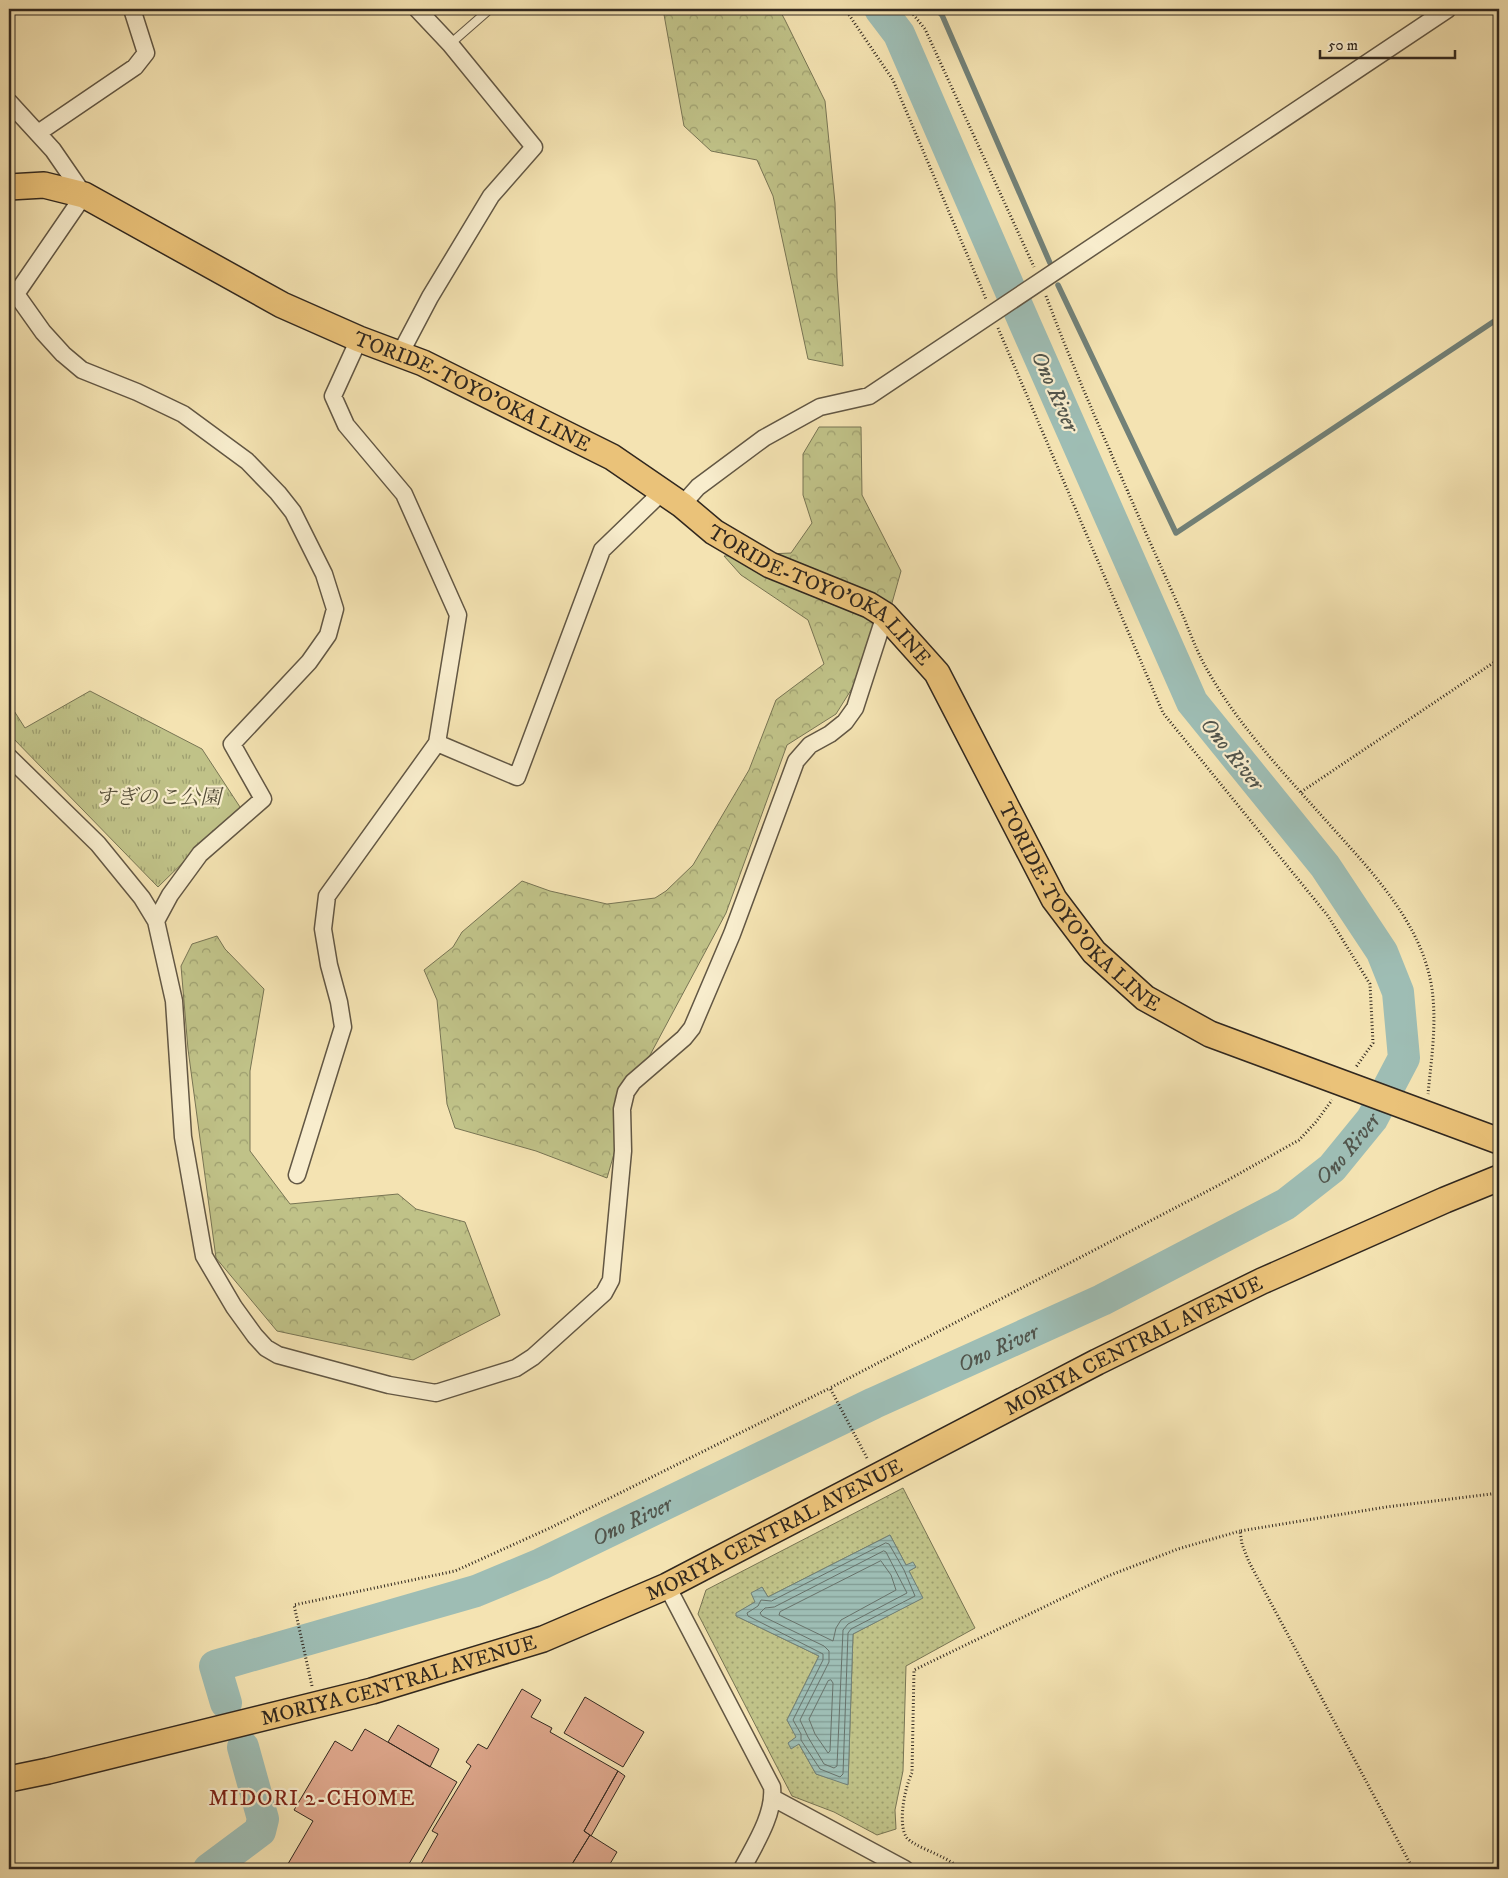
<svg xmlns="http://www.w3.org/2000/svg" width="1508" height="1878" viewBox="0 0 1508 1878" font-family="'IM FELL DW Pica','Noto Serif JP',serif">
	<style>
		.grass { fill: url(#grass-dots); stroke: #787554; fill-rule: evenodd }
		.forest { fill: url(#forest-crowns); stroke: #787554 }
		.park { fill: url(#park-tufts); stroke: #787554 }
		.water { fill: url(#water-rules); stroke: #728178 }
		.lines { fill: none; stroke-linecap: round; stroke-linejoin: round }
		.shore { stroke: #68726a; stroke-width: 1 }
		.stream { stroke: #728178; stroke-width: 5.5 }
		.river { stroke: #9ebdb4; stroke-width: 32 }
		.building { fill: #dea78c; stroke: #31281f }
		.service-casing { stroke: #625744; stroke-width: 10 }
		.minor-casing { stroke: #625744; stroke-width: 19 }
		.primary-casing { stroke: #31281f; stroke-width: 28 }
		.path { stroke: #31281f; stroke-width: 3; stroke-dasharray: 1 2.5; stroke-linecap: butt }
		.service { stroke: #f8edcd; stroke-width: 8 }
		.minor { stroke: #f8edcd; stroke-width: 16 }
		.primary { stroke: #eac279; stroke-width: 25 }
		.labels { text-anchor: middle; stroke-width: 4.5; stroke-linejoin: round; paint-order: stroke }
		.street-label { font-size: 21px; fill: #31281f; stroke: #f8edcd }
		.park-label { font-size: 21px; font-style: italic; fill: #554e39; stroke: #f8edcd }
		.water-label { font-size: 22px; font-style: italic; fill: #52554c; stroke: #f8edcd }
		.neighbourhood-label { font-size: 22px; letter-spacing: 1px; fill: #7a1f14; stroke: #f8edcd }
	</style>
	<defs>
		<pattern id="grass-dots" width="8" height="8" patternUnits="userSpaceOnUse" patternTransform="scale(1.25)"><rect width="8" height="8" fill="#c0c288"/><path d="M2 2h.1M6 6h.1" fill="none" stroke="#9d9e6f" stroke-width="1.8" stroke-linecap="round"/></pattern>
		<pattern id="forest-crowns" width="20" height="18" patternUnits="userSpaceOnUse" patternTransform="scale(1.25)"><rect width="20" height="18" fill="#c0c288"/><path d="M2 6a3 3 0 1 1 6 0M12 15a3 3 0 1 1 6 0" fill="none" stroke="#9d9e6f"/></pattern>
		<pattern id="park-tufts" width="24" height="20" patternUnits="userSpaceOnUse" patternTransform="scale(1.25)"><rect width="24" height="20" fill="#c0c288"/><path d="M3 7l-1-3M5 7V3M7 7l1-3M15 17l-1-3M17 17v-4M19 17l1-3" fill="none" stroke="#9d9e6f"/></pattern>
		<pattern id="water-rules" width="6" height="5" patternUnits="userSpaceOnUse" patternTransform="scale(1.25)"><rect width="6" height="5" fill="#9ebdb4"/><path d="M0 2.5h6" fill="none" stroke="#819a92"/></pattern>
	</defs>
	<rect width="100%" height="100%" fill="#f4e3b2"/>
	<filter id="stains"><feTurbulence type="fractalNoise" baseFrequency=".004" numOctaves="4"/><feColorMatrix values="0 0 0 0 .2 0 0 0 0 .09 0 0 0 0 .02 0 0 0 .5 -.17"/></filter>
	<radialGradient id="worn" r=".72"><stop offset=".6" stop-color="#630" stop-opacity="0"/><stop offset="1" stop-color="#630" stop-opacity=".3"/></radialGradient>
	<path class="grass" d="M903,1488l72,140 -69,38 -3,105 -8,39 1,19 -19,6 -43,-23 -42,-16 -94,-182 8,-24zM890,1535l16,30 10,2 -7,4 13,27 -69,36 -5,150 -32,-10 -17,-30 -11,-1 9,-6 -10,-17 32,-64 -83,-40 1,-3 18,-11 7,-15 6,10z"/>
	<path class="forest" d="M663,9h116l6,11 40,81 10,102 2,75 6,88 -35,-7 -35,-163 -16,-36 -46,-9 -27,-25z
		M819,427h42l1,68 39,76 -20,71 -45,72 -49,31 -61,168 -92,172 -27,93 -71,-27 -81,-23 -8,-24 -10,-104 -13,-30 29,-23 9,-15 60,-51 28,10 57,13 48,-6 11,-7 27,-26 56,-95 27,-70 48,-36 -16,-44 -67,-45 -17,-19 67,-3 21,-30 -9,-28v-41z
		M217,936l8,13 39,40 -14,82v80l40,53 108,-10 18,15 49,13 35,93 -87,45 -136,-29 -61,-73 -28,-209 -7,-83 11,-22z"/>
	<path class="park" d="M90,691l112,58 38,58 -82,80 -149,-153v-31l16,25z"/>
	<path class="water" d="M890,1535l16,30 7,-3 3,5 -7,4 14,27 -70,36 -5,151 -32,-11 -17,-30 -8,5 -3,-6 8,-6 -9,-17 32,-64 -83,-40v-3l19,-11 -4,-9 11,-6 6,10z"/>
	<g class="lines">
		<path class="shore" d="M886,1543l3,1 15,26 11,26 -64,33 -3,4 -5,141 -3,3 -20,-8 -19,-29v-6l-8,-14 30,-60v-6l-75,-38 -1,-3 11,-7 3,-6 10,1z
			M884,1551l2,1 21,41 -59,31 -5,6 -6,136 -3,2 -10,-4 -16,-27 -8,-17 29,-58v-11l-5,-5 -62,-30 -2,-3 5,-5 9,-1z
			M881,1561l10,14 5,15 -55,30 -5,8 -3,13 -54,-26 1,-3z
			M831,1680l2,3 -3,68 -2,2 -13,-19 -6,-15 19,-38z"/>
		<path class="stream" d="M936,9l6,6 108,248
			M1058,285l118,248 323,-215"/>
		<g class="river">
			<path id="s1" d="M226,1703l-11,-37 261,-75 65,-27 333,-161 228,-103 184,-96 46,-36 40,-49 32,-61 -6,-66 -16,-40 -57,-86 -133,-164 -167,-378 -126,-290 -19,-25"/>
			<path d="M209,1869l51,-38 3,-12 -20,-72"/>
		</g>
	</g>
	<path class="building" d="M522,1689l19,11 -10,17 21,11 -2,4 68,39 -34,60 6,4 -21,34h-151l20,-35 -6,-3 39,-65 -5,-4 12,-18 9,5z
		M585,1697l59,35 -21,35 -59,-34z
		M398,1725l41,24 -9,18 -42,-25z
		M365,1729l92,53 -51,87h-121l28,-48 -19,-11 41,-69 17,10z
		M618,1771l7,5 -34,60 -7,-5z
		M590,1835l27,17 -10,17h-38z"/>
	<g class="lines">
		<g class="service-casing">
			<path id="service" d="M450,44l40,-35"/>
		</g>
		<g class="minor-casing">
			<path id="minor" d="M9,102l44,48 31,45 -68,99 -7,5
				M38,133l97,-66 11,-14 -14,-44
				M16,294l27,38 20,22 19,16 55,22 46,22 64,47 31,32 15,19 31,62 11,35 -7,26 -19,27 -77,82 31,55 -63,55 -30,41 -14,26
				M400,354l30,-57 61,-101 43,-49 -84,-103 -33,-35
				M682,505l16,-18 66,-49 56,-31 49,-11 579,-387
				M437,743l80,34 85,-227 60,-58
				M9,757l89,87 44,54 14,23 18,80 9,136 21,119 30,51 21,29 11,12 12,7 111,30 47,8 80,-25 17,-11 71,-64 7,-13 12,-129 -1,-42 4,-17 7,-10 51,-44 8,-10 40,-94 64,-173 14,-16 20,-11 15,-12 10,-14 30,-93
				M297,1175l46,-148 -4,-25 -10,-37 -6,-36 4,-33 110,-153 21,-128 -54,-121 -58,-69 -13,-29 26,-57
				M667,1586l105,201c3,27 -18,59 -30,82
				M773,1798l132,71"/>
		</g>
		<g class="primary-casing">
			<g id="primary">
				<path id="s2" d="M9,187l35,-2 40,10 198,110 77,34 64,24 189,94 70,48 32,27 56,33 99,40 16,10 52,58 117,226 40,53 51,46 65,36 289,107"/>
				<path id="s3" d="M9,1779l39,-8 324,-80 171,-52 124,-53 430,-224 165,-81 183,-81 54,-22"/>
			</g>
		</g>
		<path class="path" d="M845,9l48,71 93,219
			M909,9l16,20 109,238
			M1046,296c30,80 65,157 99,235 13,29 26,58 39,87 6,15 12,31 20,46 30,56 75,104 117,151 46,52 106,110 112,183 3,32 -2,64 -5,96
			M998,328l165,385 165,203 42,68 3,59 -17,24
			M1301,792l198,-133
			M867,1458l-37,-70 389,-203 80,-45 17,-18 16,-22
			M312,1686l-18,-81 161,-34 95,-43 280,-140
			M962,1869c-7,-4 -13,-9 -20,-12 -9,-5 -29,-12 -35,-19 -10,-13 -2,-52 5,-65l2,-103 194,-94 70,-27 62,-18
			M1413,1869l-164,-307 -7,-18 -2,-13 146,-24 113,-14"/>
		<use href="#service" class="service"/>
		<use href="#minor" class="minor"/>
		<use href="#primary" class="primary"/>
	</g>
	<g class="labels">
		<g class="street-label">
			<text dy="7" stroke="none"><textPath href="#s2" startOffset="512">TORIDE-TOYO'OKA LINE</textPath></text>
			<text dy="7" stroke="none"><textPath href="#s2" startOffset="918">TORIDE-TOYO'OKA LINE</textPath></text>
			<text dy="7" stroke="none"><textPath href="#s2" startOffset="1338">TORIDE-TOYO'OKA LINE</textPath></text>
			<text dy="7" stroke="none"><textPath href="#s3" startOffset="1212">MORIYA CENTRAL AVENUE</textPath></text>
			<text dy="7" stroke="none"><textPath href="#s3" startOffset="808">MORIYA CENTRAL AVENUE</textPath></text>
			<text dy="7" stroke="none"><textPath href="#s3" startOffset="402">MORIYA CENTRAL AVENUE</textPath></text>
		</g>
		<g class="park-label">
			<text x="158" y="804">すぎのこ公園</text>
		</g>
		<g class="water-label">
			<text transform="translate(1056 391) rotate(66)" y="8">Ono River</text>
			<text transform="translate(1233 753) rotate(51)" y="8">Ono River</text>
			<text dy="8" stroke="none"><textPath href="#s1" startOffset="1291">Ono River</textPath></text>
			<text dy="8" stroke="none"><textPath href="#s1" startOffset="886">Ono River</textPath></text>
			<text dy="8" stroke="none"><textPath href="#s1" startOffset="481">Ono River</textPath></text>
		</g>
		<g class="neighbourhood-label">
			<text x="312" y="1805">MIDORI 2-CHOME</text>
		</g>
	</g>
	<rect width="1508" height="1878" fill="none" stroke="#f4e3b2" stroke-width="30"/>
	<rect x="10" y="10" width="1488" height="1858" fill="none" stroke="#31281f" stroke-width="2.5"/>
	<rect x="15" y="15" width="1478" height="1848" fill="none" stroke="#31281f"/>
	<path d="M1320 50v8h135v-8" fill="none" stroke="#31281f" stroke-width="2.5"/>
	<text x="1328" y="50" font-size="15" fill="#31281f" stroke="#f8edcd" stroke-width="4" paint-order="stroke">50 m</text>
	<rect width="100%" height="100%" filter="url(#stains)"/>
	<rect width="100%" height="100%" fill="url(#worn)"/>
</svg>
